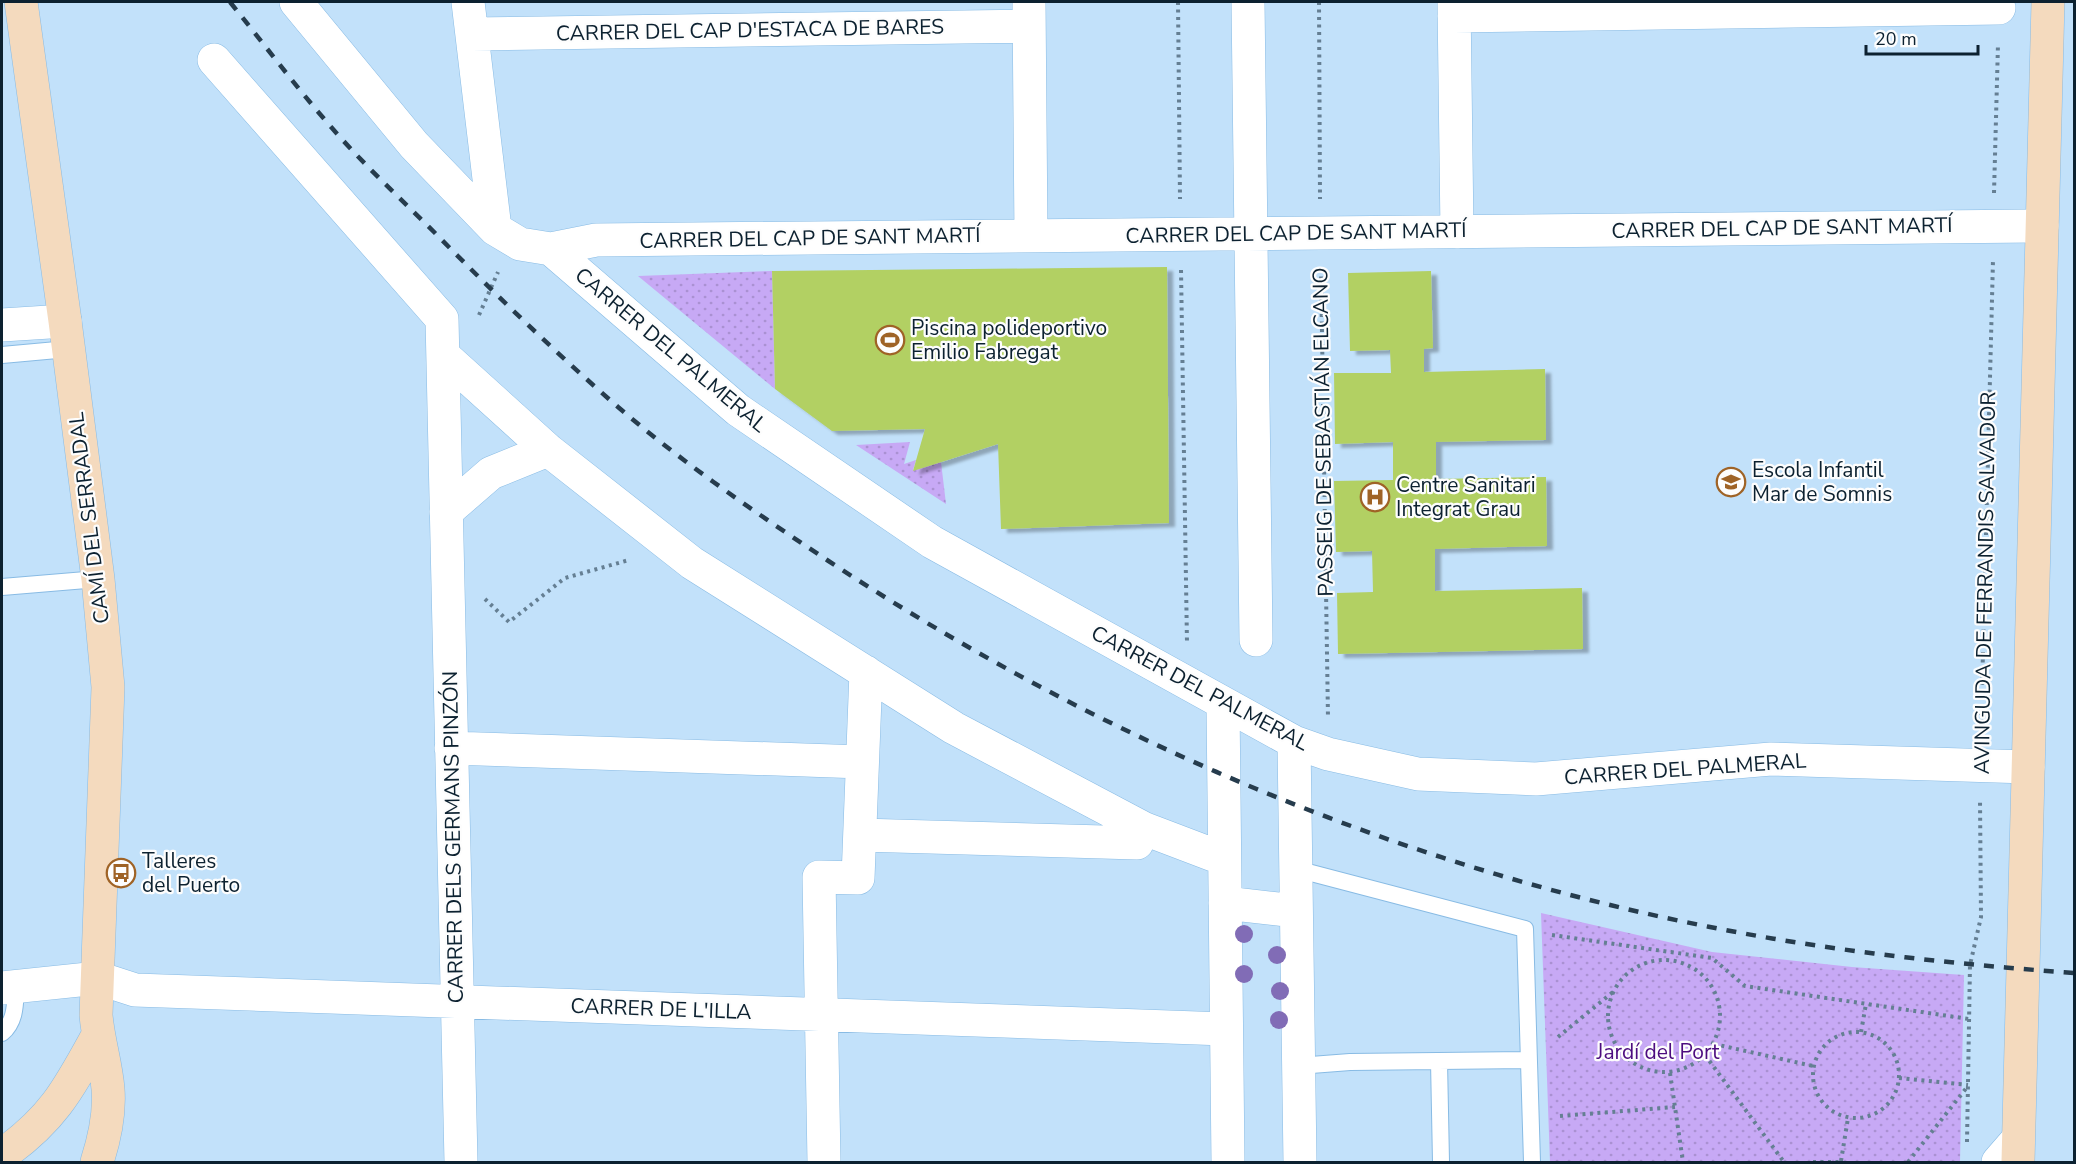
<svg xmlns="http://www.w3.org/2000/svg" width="2076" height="1164" viewBox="0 0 2076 1164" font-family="'Nunito Sans',sans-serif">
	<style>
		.grass { fill: url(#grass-dots) }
		.building { fill: #b2d064; filter: url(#shadow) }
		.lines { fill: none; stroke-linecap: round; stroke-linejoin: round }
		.lane-casing { stroke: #88bbe4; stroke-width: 18 }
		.street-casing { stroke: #88bbe4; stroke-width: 34 }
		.secondary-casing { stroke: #88bbe4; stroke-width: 34 }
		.path { stroke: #657f93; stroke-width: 4; stroke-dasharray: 3 4.5; stroke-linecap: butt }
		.lane { stroke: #fff; stroke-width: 16 }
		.street { stroke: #fff; stroke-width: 33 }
		.secondary { stroke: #f4dabe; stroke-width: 33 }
		.rail { stroke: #263c4d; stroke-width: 4.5; stroke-dasharray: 10 10; stroke-linecap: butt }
		.tree { fill: #816cb6 }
		.labels { text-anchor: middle; stroke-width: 4.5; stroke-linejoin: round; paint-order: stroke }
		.street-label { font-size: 21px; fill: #0c2130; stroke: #fdfdfd }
		.poi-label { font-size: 21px; fill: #0c2130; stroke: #fdfdfd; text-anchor: start }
		.park-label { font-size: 21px; fill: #4c0c7f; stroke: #fdfdfd }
	</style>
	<defs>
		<pattern id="grass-dots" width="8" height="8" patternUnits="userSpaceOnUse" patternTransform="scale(1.5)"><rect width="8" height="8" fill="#c7a9f5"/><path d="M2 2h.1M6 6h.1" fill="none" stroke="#aa91d2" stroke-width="1.8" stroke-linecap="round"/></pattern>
		<filter id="shadow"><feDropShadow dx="6" dy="4" stdDeviation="1.5" flood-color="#0004"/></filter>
	</defs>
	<rect width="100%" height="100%" fill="#c2e1fa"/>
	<path class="grass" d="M772,271l3,118 -137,-113z
		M910,442l-6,22 12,-4 -3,10 28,-8 5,42 -90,-59z
		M1541,913l171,39 140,15 112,8 -4,187h-410z"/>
	<path class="building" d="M1167,267l2,256 -168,6 -3,-85 -85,27 12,-42 -93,2 -57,-42 -3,-118z
		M1431,271l2,77 -9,1v23l121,-3 1,71 -110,2v37l110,-2 1,69 -112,3v42l147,-3 1,61 -245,5 -1,-61 36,-1 -1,-41 -36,1 -2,-71 59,-1v-38l-58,2 -1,-71h57l-1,-23 -40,1 -2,-78z"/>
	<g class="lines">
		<g class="lane-casing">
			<path id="lane" d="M2,355l66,-6
				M2,587l96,-8
				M1296,869l229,60 7,233
				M2,1033c14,-12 13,-29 14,-46
				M1439,1061l2,101
				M1298,1066l52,-4 179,-2"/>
		</g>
		<g class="street-casing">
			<path id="street" d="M296,2l118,143 81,84 25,15 31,5 187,161 194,132 362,200 34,12 90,20 118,5 235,-20 257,8
				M468,2l27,227
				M1029,2l2,234
				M1248,2l8,638
				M1454,2l3,230
				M1454,16l545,-8
				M472,34l557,-8
				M214,60l228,259 19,843
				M551,249l45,-9 1446,-14
				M2,325l63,-4
				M443,355l105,95 144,113 262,165 191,101 79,30
				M446,512l45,-39 57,-23
				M1223,704l5,458
				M1294,742l6,420
				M451,748l411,14
				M860,835l277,8
				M1225,903l71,8
				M2,988l96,-10 37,12 1090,39
				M824,1162l-5,-285 39,1 8,-206
				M1998,1162l20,-23"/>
		</g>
		<g class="secondary-casing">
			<path id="secondary" d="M21,2l44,319 33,258 10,108 -12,328c2,25 10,49 12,74 2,24 -4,51 -11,73
				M2,1155c51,-36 66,-65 95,-118
				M2018,1162l30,-1160"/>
		</g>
		<path class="path" d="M1178,2l2,197
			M1319,2l1,197
			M1994,193l4,-149
			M1321,269l7,449
			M1181,270l6,373
			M479,315l19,-43
			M485,599l24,23 56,-44 64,-18
			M1981,730l12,-470
			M1552,935l160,23 33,28 224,33
			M1608 1016a56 56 0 1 1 112 0a56 56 0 1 1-112 0Z
			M1861,1032l5,-28
			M1813 1075a43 43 0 1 1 86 0a43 43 0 1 1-86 0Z
			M1558,1037l55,-45
			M1714,1044l99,22
			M1705,1055l79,107
			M1670,1073l13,89
			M1899,1078l69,7
			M1560,1116l115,-9
			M1967,1142l3,-177 11,-48 -1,-117
			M1841,1161l7,-43
			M1813,1162h30
			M1908,1162l60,-76"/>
		<use href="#lane" class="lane"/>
		<use href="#street" class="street"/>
		<use href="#secondary" class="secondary"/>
		<path class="rail" d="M230,2c34,42 66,85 102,126 33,38 70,72 106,108 58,59 118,117 180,171 65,56 138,106 209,153 268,177 568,305 883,367 120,24 242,37 364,46"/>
	</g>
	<g class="tree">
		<circle cx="1244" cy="934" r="9"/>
		<circle cx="1277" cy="955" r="9"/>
		<circle cx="1244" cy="974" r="9"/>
		<circle cx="1280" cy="991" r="9"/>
		<circle cx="1279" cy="1020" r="9"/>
	</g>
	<defs>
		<g id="stadium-ring" transform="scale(1.5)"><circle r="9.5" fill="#fdfdfd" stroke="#9f6326" stroke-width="1.5"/><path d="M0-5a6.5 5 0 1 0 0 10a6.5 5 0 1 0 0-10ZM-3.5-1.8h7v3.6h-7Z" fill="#9f6326"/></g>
		<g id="school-ring" transform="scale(1.5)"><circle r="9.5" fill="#fdfdfd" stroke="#9f6326" stroke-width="1.5"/><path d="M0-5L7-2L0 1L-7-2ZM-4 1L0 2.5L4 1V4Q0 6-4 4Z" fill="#9f6326"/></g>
		<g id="hospital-ring" transform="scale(1.5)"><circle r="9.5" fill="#fdfdfd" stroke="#9f6326" stroke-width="1.5"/><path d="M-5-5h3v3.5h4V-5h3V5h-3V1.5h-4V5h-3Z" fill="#9f6326"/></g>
		<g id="bus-ring" transform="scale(1.5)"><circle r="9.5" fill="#fdfdfd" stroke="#9f6326" stroke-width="1.5"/><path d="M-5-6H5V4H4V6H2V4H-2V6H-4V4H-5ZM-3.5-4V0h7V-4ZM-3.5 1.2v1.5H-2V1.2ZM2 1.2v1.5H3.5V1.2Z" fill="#9f6326"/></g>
	</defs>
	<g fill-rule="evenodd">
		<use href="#stadium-ring" x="890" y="340"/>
		<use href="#school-ring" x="1731" y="482"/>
		<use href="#hospital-ring" x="1375" y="497"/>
		<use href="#bus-ring" x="121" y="873"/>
	</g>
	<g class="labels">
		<g class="street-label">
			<text transform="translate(750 30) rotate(-1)" y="7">CARRER DEL CAP D'ESTACA DE BARES</text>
			<text transform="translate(1782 228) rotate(-1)" y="7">CARRER DEL CAP DE SANT MARTÍ</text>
			<text transform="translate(1296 233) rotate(-1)" y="7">CARRER DEL CAP DE SANT MARTÍ</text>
			<text transform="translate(810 238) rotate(-1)" y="7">CARRER DEL CAP DE SANT MARTÍ</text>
			<text transform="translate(671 350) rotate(40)" y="7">CARRER DEL PALMERAL</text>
			<text transform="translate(1323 432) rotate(-91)" y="7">PASSEIG DE SEBASTIÁN ELCANO</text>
			<text transform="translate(89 518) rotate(-97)" y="7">CAMÍ DEL SERRADAL</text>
			<text transform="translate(1985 583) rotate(-89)" y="7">AVINGUDA DE FERRANDIS SALVADOR</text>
			<text transform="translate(1200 688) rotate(28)" y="7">CARRER DEL PALMERAL</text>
			<text transform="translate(1685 769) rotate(-4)" y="7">CARRER DEL PALMERAL</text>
			<text transform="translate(453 837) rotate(-91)" y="7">CARRER DELS GERMANS PINZÓN</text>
			<text transform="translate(661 1009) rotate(2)" y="7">CARRER DE L'ILLA</text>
		</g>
		<g class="poi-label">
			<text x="911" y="335">Piscina polideportivo<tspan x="911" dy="24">Emilio Fabregat</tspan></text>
			<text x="1752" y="477">Escola Infantil<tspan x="1752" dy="24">Mar de Somnis</tspan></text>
			<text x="1396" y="492">Centre Sanitari<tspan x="1396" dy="24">Integrat Grau</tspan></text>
			<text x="142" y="868">Talleres<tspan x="142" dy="24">del Puerto</tspan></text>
		</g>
		<g class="park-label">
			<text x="1658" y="1059">Jardí del Port</text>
		</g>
	</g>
	<rect width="2076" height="1164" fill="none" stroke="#0c2130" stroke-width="6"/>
	<path d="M1866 45v9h112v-9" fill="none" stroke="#0c2130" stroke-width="3"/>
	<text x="1875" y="45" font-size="18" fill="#0c2130" stroke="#fdfdfd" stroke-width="4.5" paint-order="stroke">20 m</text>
</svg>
